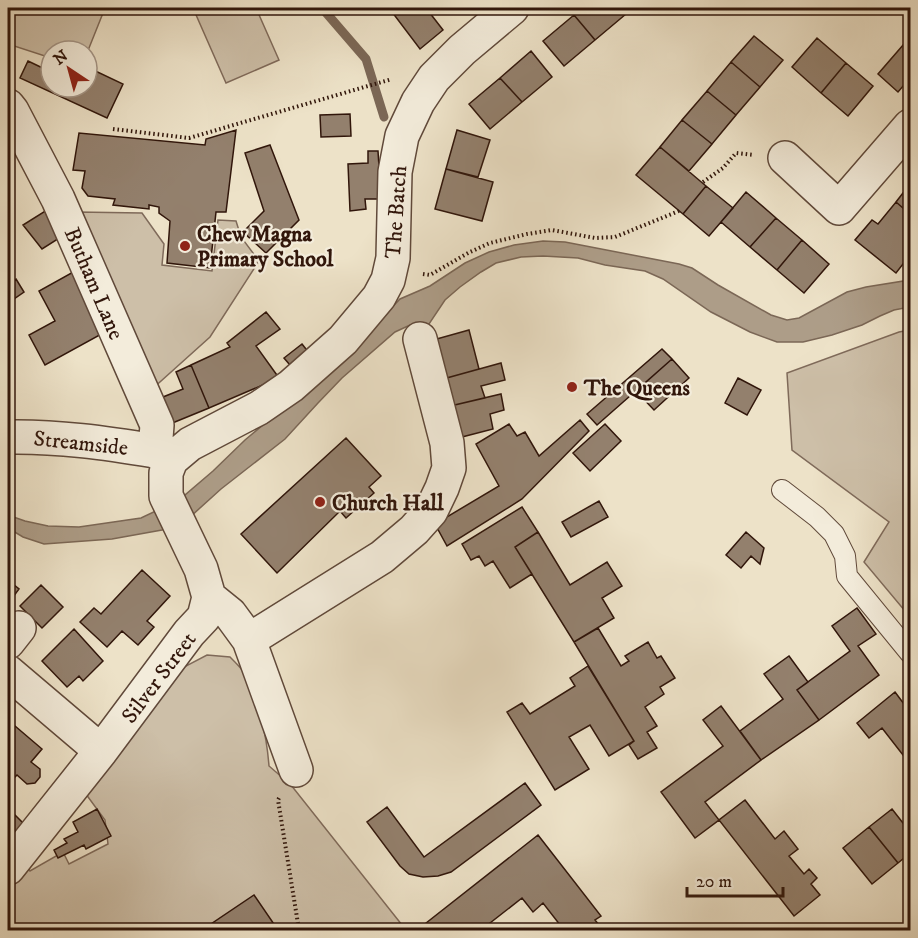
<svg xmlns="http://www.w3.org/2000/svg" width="918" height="938" viewBox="0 0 918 938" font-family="'IM FELL DW Pica',serif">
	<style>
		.green { fill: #cdbfa8; stroke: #7f6a5a; stroke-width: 1.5 }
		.water { fill: #ad9d88; stroke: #7b6756; stroke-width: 1.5 }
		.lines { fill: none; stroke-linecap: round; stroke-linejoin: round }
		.stream { stroke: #7b6756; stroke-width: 9 }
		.building { fill: #93806d; stroke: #31160b; stroke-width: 1.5 }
		.lane-casing { stroke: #60493a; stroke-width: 22 }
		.street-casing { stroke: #60493a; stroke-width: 36 }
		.path { stroke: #31160b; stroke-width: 4; stroke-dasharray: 1.5 3; stroke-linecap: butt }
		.lane { stroke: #f3ecdb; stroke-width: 20 }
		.street { stroke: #f3ecdb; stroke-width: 33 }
		.poi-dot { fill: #8f2418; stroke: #f3ecdb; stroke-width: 2 }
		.labels { text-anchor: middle; stroke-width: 4.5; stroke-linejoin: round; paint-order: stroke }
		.street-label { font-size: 22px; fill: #31160b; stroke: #f3ecdb }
		.poi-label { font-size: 22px; font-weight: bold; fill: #31160b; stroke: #f3ecdb; text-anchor: start }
	</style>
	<rect width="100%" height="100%" fill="#ede2c8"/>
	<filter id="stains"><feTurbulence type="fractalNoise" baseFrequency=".00333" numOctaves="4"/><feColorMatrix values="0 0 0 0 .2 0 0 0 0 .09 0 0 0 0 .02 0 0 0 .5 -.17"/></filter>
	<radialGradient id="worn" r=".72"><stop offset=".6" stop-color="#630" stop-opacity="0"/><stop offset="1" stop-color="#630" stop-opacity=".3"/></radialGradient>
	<path class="green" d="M8,8h97l-18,45v-2h-36v7l-43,-14z
		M193,8h63l23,52 -53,23z
		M76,212l66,1 22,31 -2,21 50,6 6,-51 18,1 5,16 18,24 -49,76 -59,53z
		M910,330v287l-46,-55 25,-40 -97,-72 -5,-77 112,-41z
		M207,655l23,2c4,4 9,9 13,14 15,23 24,67 26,95l22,19 115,145h-398v-49l15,-21 7,11 33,-19 6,12 39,-20 -3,-24 -25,-34 104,-119z"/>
	<path class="water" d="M543,241l22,1 114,22 13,4 26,17 53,30 16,5 12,-2 48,-26 19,-5 44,-7v27l-16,3 -14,6 -18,9 -30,10 -29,7h-26l-27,-10 -39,-20 -48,-33 -18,-8 -40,-6 -27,-7 -35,-2 -22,1 -25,6 -15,9 -21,15 -15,13 -18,27 -17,-2 -15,7 -53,46 -24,25 -33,36 -64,50 -31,28 -28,13 -50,9 -68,5 -21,-7 -15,-9v-13l17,6 23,5 31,1 62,-9 38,-18 34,-29 32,-31 101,-85 54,-56 30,-13 35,-23 24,-11 25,-7z"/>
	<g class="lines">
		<path class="stream" d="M322,8l44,51 18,58"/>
	</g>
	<path class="building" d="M389,8h37l17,22 -23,19z
		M582,8h39l5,6 -31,26 -21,-25z
		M574,15l21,25 -31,26 -21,-25z
		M754,36l29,24 -23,27 -29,-25z
		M910,37v41l-12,14 -20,-18z
		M817,38l29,25 -25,30 -29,-26z
		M531,51l21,26 -30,25 -22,-24z
		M28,61l23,11v15h36v-20l36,17 -16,34 -87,-40z
		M731,62l29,25 -24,28 -29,-24z
		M846,63l27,23 -25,30 -27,-23z
		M500,78l22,24 -32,27 -21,-25z
		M707,91l29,24 -24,29 -30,-24z
		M350,114l1,22 -30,1 -1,-22z
		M682,120l30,24 -23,27 -29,-24z
		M236,130l-10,82h-10l-6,56 -43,-5 3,-42 -11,-8v-6l-10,-2v4l-36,-4 2,-6 -27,-3 -6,-8 3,-17 -12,-1 6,-37 126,12 1,-6z
		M457,130l33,10 -12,37 -32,-8z
		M270,145l29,75 -33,33 -23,-21 21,-21 -19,-58z
		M660,147l46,39 -23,28 -47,-39z
		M368,151h10l3,48h-16l1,10 -16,2 -2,-47 20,-1z
		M446,169l47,13 -11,39 -47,-12z
		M910,184v30l-14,-12z
		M706,186l27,22 -24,28 -26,-22z
		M746,192l30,26 -26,29 -29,-25z
		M896,202l14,12v41l-14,18 -41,-33 17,-20 6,4z
		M50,208l11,29 -19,12 -19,-24z
		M776,218l26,22 -25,30 -27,-23z
		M802,240l27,24 -25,29 -27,-23z
		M75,271l32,60 -62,34 -16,-30 26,-14 -16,-30z
		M16,279l8,13 -16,11v-18z
		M266,312l14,17 -24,17 23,32 -70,30 -18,-43 39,-18 -3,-4z
		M469,330l10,39 -36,10 -10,-39z
		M302,344l11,14 -17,14 -12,-14z
		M662,349l10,10 -75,66 -10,-11z
		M672,359l17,19 -35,32 -18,-19z
		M501,363l4,17 -24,6 4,12 -35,8 -7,-27z
		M191,365l18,43 -39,16 -12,-25 25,-10 -7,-17z
		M738,378l23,12 -14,25 -22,-12z
		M501,394l3,16 -14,4 3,15 -35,9 -8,-32z
		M580,420l9,11 -67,68 -75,47 -12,-22 64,-38 -23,-42 33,-20 8,12 8,-4 14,24z
		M605,424l16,17 -31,30 -17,-18z
		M346,438l35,38 -12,11 5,6 -28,25 -6,-7 -63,62 -36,-39z
		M599,501l9,16 -37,20 -9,-15z
		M522,507l16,25 -23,15 17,27 -22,14 -17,-27 -8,5 -6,-10 -8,4 -9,-16z
		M538,532l32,53 37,-23 15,24 -20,12 12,20 -40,24 -59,-95z
		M746,532l18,16 -4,16 -9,-8 -10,12 -15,-13z
		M142,570l28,26 -23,25 7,6 -16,18 -16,-14 -15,16 -27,-25 14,-14 7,6z
		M8,580l11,9 -11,15z
		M41,585l22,22 -21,21 -22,-22z
		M857,608l19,26 -18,12 21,29 -60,45 -22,-30 53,-39 -18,-25z
		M598,628l23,38 8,-5 -4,-5 23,-14 9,16 4,-2 14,22 -15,9 4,7 -19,13 12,19 -10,6 10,16 -19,11 -9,-14 5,-4 -60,-99z
		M74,629l29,32 -20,20 -4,-5 -12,11 -25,-26z
		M789,656l19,26 -11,8 22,30 -58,40 -21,-29 43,-32 -19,-25z
		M588,666l46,75 -25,15 -19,-31 -21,12 20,32 -34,21 -48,-78 15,-9 8,11 45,-28 -5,-8z
		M895,692l15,20v52l-28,-36 -13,10 -12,-15z
		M721,706l40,54 -56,42 14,18 -24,18 -34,-46 62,-46 -20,-26z
		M8,720l34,29 -11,13 9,7v8l-5,6 -8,1 -10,-9 -2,2 -7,-6z
		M525,783l16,22 -90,67 -13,4 -15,1 -14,-3 -9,-8 -33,-44 20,-15 37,50z
		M745,800l30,39 9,-8 14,18 -9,7 15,18 5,-5 8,9 -6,6 9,11 -26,21 -75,-96z
		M8,808l20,20 -20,21z
		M97,809l14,27 -25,13 -2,-4 -26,13 -4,-8 13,-7 -3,-4 14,-7 -5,-10z
		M892,809l18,23v21l-12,10 -29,-36z
		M869,827l29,36 -26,21 -29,-36z
		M538,835l63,81 -6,4 8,10h-39l-21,-27 -10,9 -11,-14 -41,32h-57l-3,-3z
		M254,895l24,35h-76z"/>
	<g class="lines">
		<g class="lane-casing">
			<path id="lane" d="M782,490l35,27 17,17 11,22 2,20 63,77"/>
		</g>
		<g class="street-casing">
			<path id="street" d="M8,106l4,5 46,88 99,226 -2,26 16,9
				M785,158l54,50 71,-82
				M8,437c49,-1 98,6 147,14
				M171,460l19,-16 69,-36 32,-22 52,-46 36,-43 9,-17 5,-22 2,-86 7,-36 16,-34 16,-24 28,-28 50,-42
				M209,597l21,17 19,26 47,130
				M249,640l133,-83 32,-27 17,-19 11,-23 7,-20 -2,-25 -27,-104
				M8,642l11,-14
				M8,672l93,79
				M8,868l93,-117 88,-118 15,-16 5,-20 -8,-28 -35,-73v-23l5,-13"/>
		</g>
		<path class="path" d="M113,129l76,9 203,-59
			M703,182l20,-14 13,-15 18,2
			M423,274l7,1 40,-23 20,-9 37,-9 25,-4 43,8 20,-1 64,-26
			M279,798l-1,2 21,130"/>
		<use href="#lane" class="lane"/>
		<use href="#street" class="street"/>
	</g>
	<g class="poi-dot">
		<circle cx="185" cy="246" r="6"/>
		<circle cx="572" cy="387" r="6"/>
		<circle cx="320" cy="502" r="6"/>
	</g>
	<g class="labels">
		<g class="street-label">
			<text transform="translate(395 212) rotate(-86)" y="8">The Batch</text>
			<text transform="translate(95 283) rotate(67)" y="8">Butham Lane</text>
			<text transform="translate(81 442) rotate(6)" y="8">Streamside</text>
			<text transform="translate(158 677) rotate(-53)" y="8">Silver Street</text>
		</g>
		<g class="poi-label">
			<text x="197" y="241">Chew Magna<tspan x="197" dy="25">Primary School</tspan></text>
			<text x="584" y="395">The Queens</text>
			<text x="332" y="510">Church Hall</text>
		</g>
	</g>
	<rect width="918" height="938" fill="none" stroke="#ede2c8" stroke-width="30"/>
	<rect x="9" y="9" width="900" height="920" fill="none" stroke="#31160b" stroke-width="3"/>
	<rect x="15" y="15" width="888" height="908" fill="none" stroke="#31160b" stroke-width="1.5"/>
	<g transform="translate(69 69) rotate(324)"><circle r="28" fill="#f3ecdb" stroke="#a59688" stroke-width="1.5"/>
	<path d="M0-4.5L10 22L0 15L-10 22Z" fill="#8f2418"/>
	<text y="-9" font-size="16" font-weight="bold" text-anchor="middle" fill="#31160b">N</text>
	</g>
	<path d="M687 887v9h96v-9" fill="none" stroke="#31160b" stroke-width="3"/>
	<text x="696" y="887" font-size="18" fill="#31160b" stroke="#f3ecdb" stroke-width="4.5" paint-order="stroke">20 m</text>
	<rect width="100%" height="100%" filter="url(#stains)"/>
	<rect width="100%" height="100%" fill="url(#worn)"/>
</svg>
